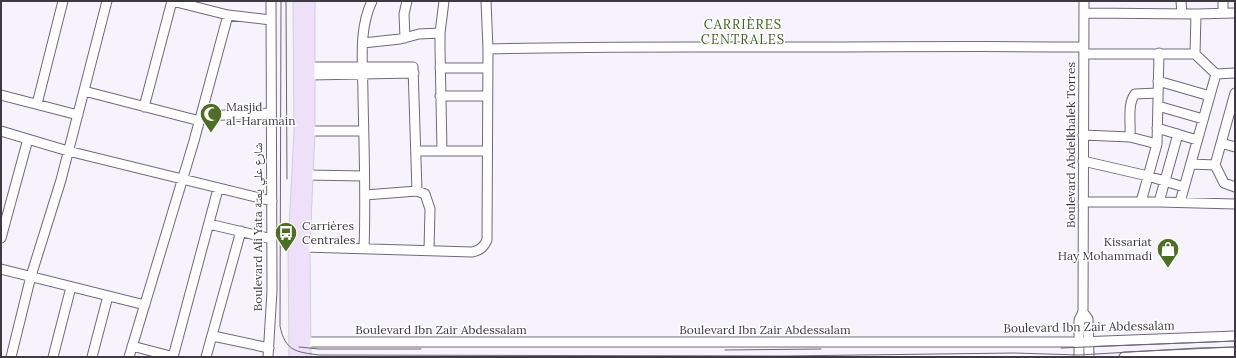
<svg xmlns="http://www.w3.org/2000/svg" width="1236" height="358" viewBox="0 0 1236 358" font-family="Lora,'Noto Naskh Arabic',serif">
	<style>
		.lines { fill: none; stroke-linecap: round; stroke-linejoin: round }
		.minor-casing { stroke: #70697d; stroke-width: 11 }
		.major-casing { stroke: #d0d0d2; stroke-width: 13 }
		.minor { stroke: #fff; stroke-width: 9 }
		.major { stroke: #eee0f9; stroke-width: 11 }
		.tram { stroke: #69666f; stroke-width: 1 }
		.labels { text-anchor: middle; stroke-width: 3; stroke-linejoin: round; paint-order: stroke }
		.poi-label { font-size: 12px; fill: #3d3a43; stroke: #fff; text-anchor: start }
		.street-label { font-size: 12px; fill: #3d3a43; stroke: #fff }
		.neighbourhood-label { font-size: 13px; letter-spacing: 1px; fill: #42601e; stroke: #fff }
	</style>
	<rect width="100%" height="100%" fill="#f6f3fc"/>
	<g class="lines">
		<g class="minor-casing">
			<path id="minor" d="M172,1l56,14 43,5
				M444,1l-4,32v15l2,103h45
				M486,1l2,48c101,-3 202,-2 302,-2 98,0 196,-1 294,0
				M1181,1l1,13
				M1223,1v12
				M1084,13l112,1 39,-1
				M405,38l-1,-24 3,-13
				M363,43l37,-4 19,-5 21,-1
				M1084,54h111l1,-40
				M309,67h104l4,124
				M440,68h47
				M1216,74l19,-1
				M310,75l104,-2
				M1158,81l52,15
				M84,91l116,30
				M1235,93l-20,72 9,18 11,4
				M1,95l77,20
				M440,96h47
				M37,104l26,-103
				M1158,106l45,13
				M144,107l28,-106
				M201,116l70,-3
				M1157,128l40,12
				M1,131l67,20 204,50
				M309,131h54
				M1083,135l47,2 27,7
				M1130,137c1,-13 -3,-33 5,-43l23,-1
				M1221,143l14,4
				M416,151h26
				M1083,161l65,15 36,11
				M1191,164l24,1
				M307,175l57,1
				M365,195l52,-4 8,3 5,15 -1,41
				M1083,202h76l76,2
				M1141,202l16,-58 2,-91
				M1159,202l19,-68
				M1180,202l36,-128 -21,-20
				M209,224l63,15
				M1,238l27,-99
				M304,247l168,5c8,-1 12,-5 15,-12l1,-191
				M364,249c2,-51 0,-102 -1,-152 0,-32 -5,-67 9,-96
				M1,269l144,36
				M1083,312l5,7 1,38
				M213,336l56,12
				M299,342h780l156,-6
				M132,346l42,11
				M11,357l20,-81 30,-96 46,-179
				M53,357l18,-70
				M92,357l16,-61
				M129,357l65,-216 34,-126
				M173,357l45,-168
				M206,357l35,-126
				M268,357l4,-66 -1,-290
				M1079,357v-37l4,-8 1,-311
				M1124,357l111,-5"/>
		</g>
		<g class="major-casing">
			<path id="major" d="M295,357l-1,-110 6,-117 -1,-129
				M305,357l-1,-110 5,-116v-130"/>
		</g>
		<use href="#minor" class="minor"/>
		<use href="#major" class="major"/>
		<path class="tram" d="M281,1l-1,325c5,25 16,26 39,29l464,1 231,-3 65,2 119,-7 37,-1
			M286,1l1,178
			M299,347l20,2h102
			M1061,348l174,-7
			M725,350l96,-1"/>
	</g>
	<defs>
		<g id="mosque-pin" transform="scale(1.15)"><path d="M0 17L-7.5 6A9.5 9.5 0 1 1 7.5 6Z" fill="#4c6e25" stroke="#fff"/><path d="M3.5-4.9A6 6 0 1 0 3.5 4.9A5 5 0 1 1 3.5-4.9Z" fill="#fff"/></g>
		<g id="bus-pin" transform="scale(1.15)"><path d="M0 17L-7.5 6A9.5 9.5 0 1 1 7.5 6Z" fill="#4c6e25" stroke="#fff"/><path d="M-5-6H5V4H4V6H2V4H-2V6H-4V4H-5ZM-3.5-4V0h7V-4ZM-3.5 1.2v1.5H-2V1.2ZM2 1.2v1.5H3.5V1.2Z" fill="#fff"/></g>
		<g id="shop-pin" transform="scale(1.15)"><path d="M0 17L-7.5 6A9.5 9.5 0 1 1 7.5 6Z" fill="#4c6e25" stroke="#fff"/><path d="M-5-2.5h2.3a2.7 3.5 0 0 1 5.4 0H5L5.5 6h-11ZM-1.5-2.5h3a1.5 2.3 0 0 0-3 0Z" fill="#fff"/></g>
	</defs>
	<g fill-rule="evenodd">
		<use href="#mosque-pin" x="211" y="114"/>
		<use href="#bus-pin" x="286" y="233"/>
		<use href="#shop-pin" x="1168" y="249"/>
	</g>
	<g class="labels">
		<g class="poi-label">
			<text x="226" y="111">Masjid<tspan x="226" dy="14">al-Haramain</tspan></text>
			<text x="302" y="230">Carrières<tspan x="302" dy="14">Centrales</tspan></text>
			<text x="1152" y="246" text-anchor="end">Kissariat<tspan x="1152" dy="14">Hay Mohammadi</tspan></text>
		</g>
		<g class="street-label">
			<text transform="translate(1071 145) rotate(-90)" y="4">Boulevard Abdelkhalek Torres</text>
			<text transform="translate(258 227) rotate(-90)" y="4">Boulevard Ali Yata شارع علي يعتة</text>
			<text transform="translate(1089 327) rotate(-1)" y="4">Boulevard Ibn Zair Abdessalam</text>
			<text x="441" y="334">Boulevard Ibn Zair Abdessalam</text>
			<text x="765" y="334">Boulevard Ibn Zair Abdessalam</text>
		</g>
		<g class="neighbourhood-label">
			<text x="743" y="29">CARRIÈRES<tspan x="743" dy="15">CENTRALES</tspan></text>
		</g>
	</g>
	<rect width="1236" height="358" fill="none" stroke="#3d3a43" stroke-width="4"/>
</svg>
